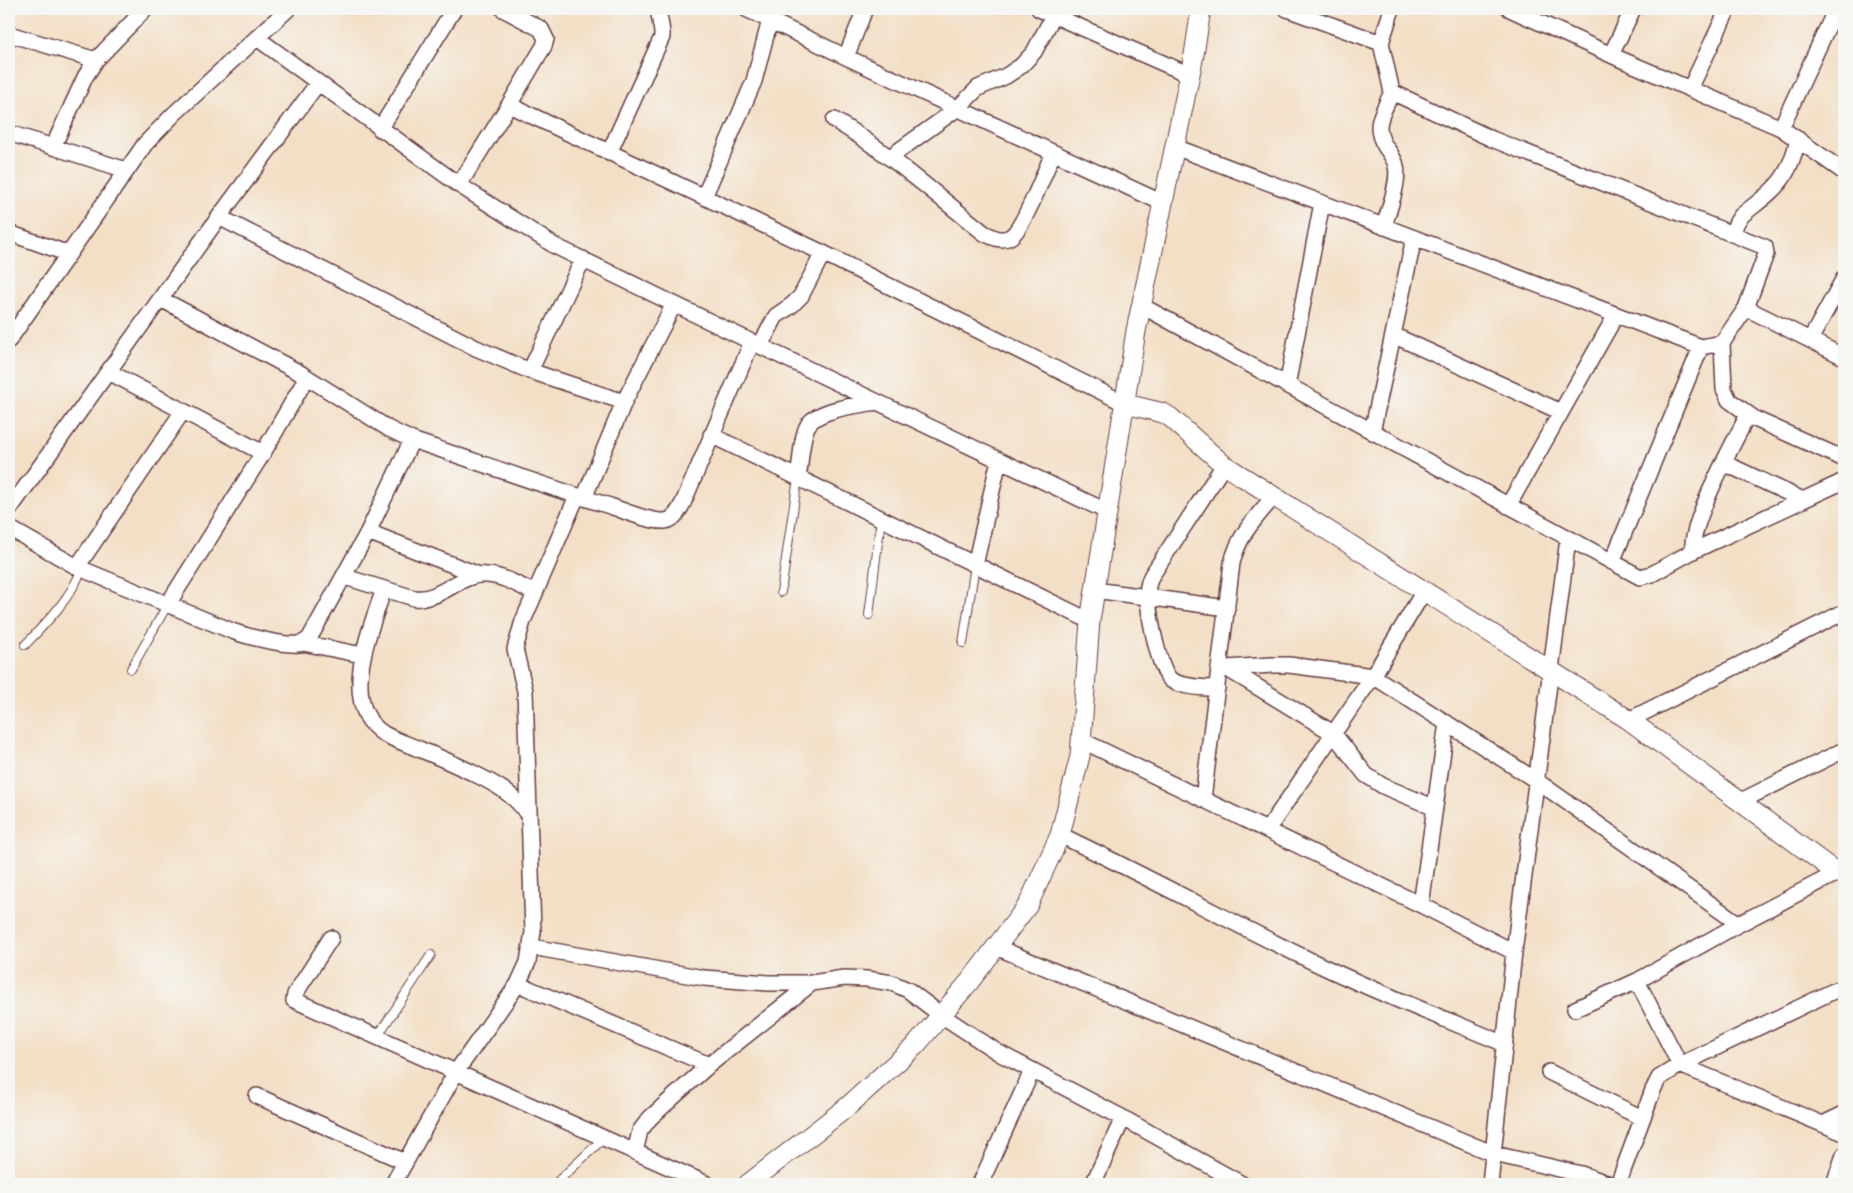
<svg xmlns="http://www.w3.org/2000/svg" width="1853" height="1193" viewBox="0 0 1853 1193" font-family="'Indie Flower',sans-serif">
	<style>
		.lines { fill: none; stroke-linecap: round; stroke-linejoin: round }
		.service-casing { stroke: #633c42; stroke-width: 10 }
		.minor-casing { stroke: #633c42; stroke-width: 18 }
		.tertiary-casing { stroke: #633c42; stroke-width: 21 }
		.service { stroke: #fff; stroke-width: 8 }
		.minor { stroke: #fff; stroke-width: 15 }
		.tertiary { stroke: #fff; stroke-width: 19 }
	</style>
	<rect width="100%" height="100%" fill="#f6f6f2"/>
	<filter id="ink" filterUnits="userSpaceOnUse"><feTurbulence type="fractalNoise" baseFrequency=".02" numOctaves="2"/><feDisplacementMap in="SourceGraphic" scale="10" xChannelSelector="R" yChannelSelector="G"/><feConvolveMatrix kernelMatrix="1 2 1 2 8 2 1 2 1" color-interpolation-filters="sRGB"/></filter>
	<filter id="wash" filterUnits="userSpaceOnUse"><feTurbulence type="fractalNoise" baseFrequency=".0096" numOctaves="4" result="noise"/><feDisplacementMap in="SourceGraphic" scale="20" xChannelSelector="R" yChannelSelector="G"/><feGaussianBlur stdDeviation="1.12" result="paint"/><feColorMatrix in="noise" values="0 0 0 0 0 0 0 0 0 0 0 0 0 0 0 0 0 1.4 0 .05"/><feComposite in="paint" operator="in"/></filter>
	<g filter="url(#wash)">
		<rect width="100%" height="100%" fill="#f3dfc5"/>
	</g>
	<g filter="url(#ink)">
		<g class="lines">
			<g class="service-casing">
				<path id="service" d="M781,592l17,-114
					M869,615l12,-97
					M963,643l12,-78
					M25,645c22,-23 45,-46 57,-76
					M131,669l37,-65
					M377,1037l54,-82
					M555,1184l49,-46"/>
			</g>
			<g class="minor-casing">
				<path id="minor" d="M503,9l38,20 5,10 -2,7 -35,59 314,148 303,151
					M746,9l100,48 317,146
					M1039,9l151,66
					M1287,9l94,34
					M1392,9l-11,34 11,49 100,47 273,108 1,7 -20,54 -24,35 2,46 5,11 26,19 89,40
					M1510,9l110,50 161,69 63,44
					M9,34l87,26
					M257,38l202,147 96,61 205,100 348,166
					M1611,55l22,-46
					M846,57l19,-48
					M1690,89l38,-80
					M834,120c54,32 101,74 150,113 8,4 17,9 26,4 13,-7 36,-68 43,-84
					M1781,128l55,-119
					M380,129l74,-120
					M9,133l117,37
					M53,147l32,-70 11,-17 49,-51
					M1175,147l526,200 21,-4
					M609,153l53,-116v-5l-4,-23
					M890,157l68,-49 20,-20 28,-12 15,-10 13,-14 23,-43
					M459,185l50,-80
					M704,197l50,-116 16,-61
					M219,217l257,131 54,23 94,31
					M1384,227c4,-16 16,-45 12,-61 -1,-7 -7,-14 -11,-20 -13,-21 -2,-33 7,-54
					M9,233l60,21
					M1732,234l5,-12 4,-6c14,-12 33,-24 43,-40 7,-11 11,-24 14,-37
					M161,299l141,75 87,55 23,11c66,22 132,46 198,66 15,5 40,16 55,15 10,-1 14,-11 18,-18l69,-161
					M1142,306l498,271 12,-3 41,-23 151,-70
					M1746,308l98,49
					M1393,335l168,77
					M9,340l136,-196 29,-30 114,-105
					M1810,340l34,-62
					M760,346l16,-30 16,-11 9,-9 22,-43
					M530,371l53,-112
					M109,372l154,81
					M1287,386l35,-183
					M1372,432l42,-194
					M711,435l379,186
					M1724,463l79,37
					M798,478c3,-15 3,-41 10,-53 10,-16 51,-20 69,-23
					M584,498l40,-96 50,-98
					M1508,506l108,-191
					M9,510l210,-293 99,-134
					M9,528l68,39 155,64c14,5 58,17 71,12 2,-1 4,-3 6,-4l59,-107 44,-92
					M368,532l111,43
					M1693,551c-4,-27 41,-109 55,-136
					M1612,562l89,-215
					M975,565l24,-105
					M77,567l106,-156
					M345,577l69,21c27,4 46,-26 73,-23 17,1 33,11 48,18
					M384,589c-13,39 -47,116 0,145 11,6 23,10 35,15 18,7 35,15 52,23 22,11 43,21 57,43
					M1095,590l132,18
					M168,604l95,-151 44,-76
					M303,643l59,12
					M1226,668l107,65 33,42 17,11 52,22
					M1227,668l45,-3h17l84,11 164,105 202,143
					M1217,689c-14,-2 -34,-1 -46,-9 -13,-10 -25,-77 -23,-94 1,-4 2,-8 4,-11l72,-110
					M1629,720l215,-108
					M1081,740l340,165 93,47
					M1203,799l29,-236c7,-29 23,-44 42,-67
					M1739,802l105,-52
					M1267,830l106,-154 51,-85
					M1060,835c89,42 175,90 264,132 59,28 121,52 181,77
					M1421,905l26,-182
					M331,938l-36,56 -1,6 413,184
					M532,947l172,31 64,5h44l32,-5 23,1 25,4 16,7 33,25 58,38 124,65 119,66
					M996,947l498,207 87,20 29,10
					M1637,981l43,84 164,68
					M518,984l10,-22 5,-30 -8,-241 -10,-42 8,-28 54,-125
					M1575,1009l62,-28 102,-57 98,-51 7,3
					M1549,1072l93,46
					M257,1096l148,66
					M1823,1124l21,-10
					M635,1152l5,-21 10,-13 59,-53 103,-82
					M393,1184l63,-112 62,-88 191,81
					M980,1184l52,-113
					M1093,1184l30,-66
					M1490,1184l24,-232 54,-413
					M1618,1184l35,-94 6,-12 21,-13 164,-79
					M1834,1184l10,-29"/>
			</g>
			<g class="tertiary-casing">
				<path id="tertiary" d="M1126,404l37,9 7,4 54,48 405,255 208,153 7,-3
					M748,1184l98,-76 70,-63 54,-64 58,-76 32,-70 20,-79 10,-135 46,-290 58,-276 7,-46"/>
			</g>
			<use href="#service" class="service"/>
			<use href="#minor" class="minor"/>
			<use href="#tertiary" class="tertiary"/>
		</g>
	</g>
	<rect width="1853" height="1193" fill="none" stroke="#f6f6f2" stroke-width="30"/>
</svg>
